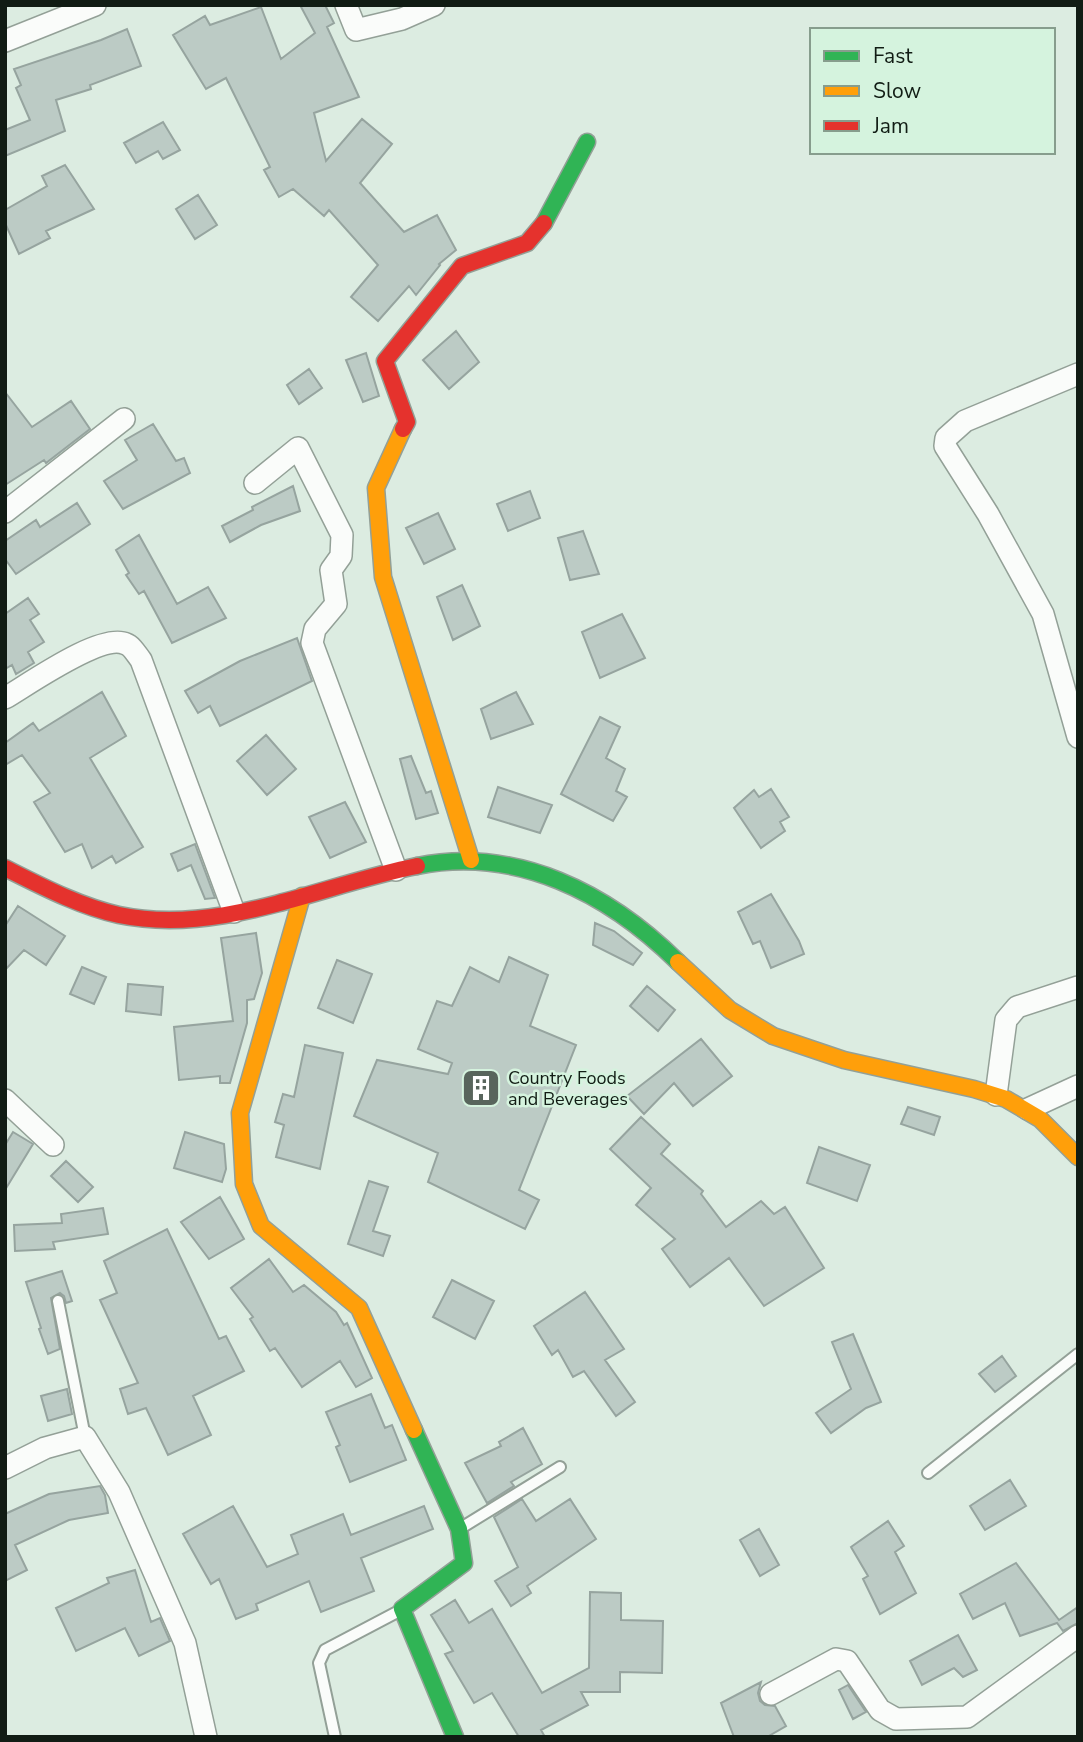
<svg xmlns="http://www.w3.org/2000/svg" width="1083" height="1742" viewBox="0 0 1083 1742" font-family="'Nunito Sans',sans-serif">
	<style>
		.building { fill: #bccbc5; stroke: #96a49f; stroke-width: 2 }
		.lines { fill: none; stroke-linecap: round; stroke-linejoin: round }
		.lane-casing { stroke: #93a097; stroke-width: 14 }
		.street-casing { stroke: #93a097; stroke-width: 24 }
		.fast-casing { stroke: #93a097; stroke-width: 19 }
		.slow-casing { stroke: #93a097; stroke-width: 19 }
		.jam-casing { stroke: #93a097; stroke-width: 19 }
		.lane { stroke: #fafcfa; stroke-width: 10 }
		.street { stroke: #fafcfa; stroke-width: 21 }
		.fast { stroke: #30b455; stroke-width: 16 }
		.slow { stroke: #ff9f0a; stroke-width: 16 }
		.jam { stroke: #e5322d; stroke-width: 16 }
		.labels { text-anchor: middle; stroke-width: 5; stroke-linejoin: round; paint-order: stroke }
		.poi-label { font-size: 18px; fill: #111c14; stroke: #d5f3de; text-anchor: start }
	</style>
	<rect width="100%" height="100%" fill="#dcece1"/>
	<path class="building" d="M300,5h25l9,18 -7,4 32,70 -45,16 12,48 36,-42 30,25 -32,39 44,49 33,-17 19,35 -17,14 1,1 -24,30 -7,-9 -31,35 -27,-24 27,-32 -49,-55 -5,6 -31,-27 -14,8 -15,-27 6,-3 -44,-89 -20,11 -33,-54 32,-19 5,9 51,-18 20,52 34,-26z
		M127,29l14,37 -51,19 1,4 -35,11 9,31 -60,25v-26l25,-10 -14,-32 5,-3 -7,-16 87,-29z
		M163,122l17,28 -17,9 -5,-8 -22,12 -12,-20z
		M65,165l29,44 -48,22 4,7 -31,16 -14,-31v-13l42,-24 -5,-10z
		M198,195l19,30 -22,14 -19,-30z
		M456,331l23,31 -30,27 -26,-29z
		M366,353l13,43 -16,6 -17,-42z
		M309,369l13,19 -23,16 -12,-19z
		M5,392l27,35 39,-26 19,28 -44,34 -2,-3 -39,25z
		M153,424l23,37 8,-3 6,15 -67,36 -19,-28 33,-21 -12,-20z
		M293,486l7,25 -39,14 -31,17 -8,-16 31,-16 -1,-3z
		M530,491l10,27 -32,13 -11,-27z
		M77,503l13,21 -74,50 -11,-15v-18l31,-21 4,7z
		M438,513l17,36 -31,15 -18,-36z
		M583,531l16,43 -29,6 -12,-42z
		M139,535l38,69 31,-17 18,31 -54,25 -28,-52 -5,3 -13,-19 3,-2 -13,-23z
		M462,585l18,41 -27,14 -16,-43z
		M28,598l11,16 -9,6 14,22 -16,10 6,11 -18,11 -4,-9 -7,4v-55z
		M622,614l23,44 -45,20 -18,-46z
		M297,638l15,43 -92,45 -10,-20 -12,7 -13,-22 55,-30z
		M102,692l24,44 -36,22 53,89 -27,16 -4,-7 -20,12 -10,-24 -17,8 -31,-50 16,-9 -28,-38 -17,10v-22l28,-20 6,8z
		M516,692l17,32 -42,15 -10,-30z
		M600,717l20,10 -14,31 19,11 -9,22 11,6 -14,24 -52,-27z
		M266,735l30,34 -29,26 -30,-34z
		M411,756l15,37 5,-2 7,22 -22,6 -16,-60z
		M498,787l54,18 -12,28 -52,-16z
		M771,789l18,28 -9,5 5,9 -24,17 -27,-40 20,-18 5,7z
		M345,802l21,40 -36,16 -21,-41z
		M195,844l20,54 -10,1 -14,-34 -13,6 -7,-17z
		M771,894l28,47 5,13 -33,14 -11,-27 -7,3 -15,-32z
		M18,906l47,30 -19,29 -22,-15 -19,20v-44z
		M595,923l19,8 28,22 -9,12 -40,-20z
		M256,933l6,40 -8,26 -7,1v23l-17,60h-10v-7l-41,4 -5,-53 59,-6 -12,-83z
		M509,957l39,18 -18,51 46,19 -57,145 20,10 -14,29 -97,-47 10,-29 -84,-37 23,-56 71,14 4,-11 -34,-14 19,-48 15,5 18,-39 29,15z
		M337,960l35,14 -19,49 -35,-15z
		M82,967l24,10 -12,27 -24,-10z
		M128,984l35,3 -2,28 -35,-4z
		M647,986l28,24 -17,21 -28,-25z
		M701,1039l31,37 -39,30 -19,-23 -30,31 -17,-18z
		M305,1045l38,8 -23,116 -44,-12 8,-32 -9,-3 8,-28 11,3z
		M908,1107l32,10 -6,18 -33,-11z
		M641,1117l29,27 -9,10 42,37 -2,3 25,33 35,-26 13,13 11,-7 39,61 -60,38 -35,-48 -39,29 -28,-38 13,-10 -39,-34 15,-17 -41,-39z
		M13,1132l20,12 -28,46v-45z
		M185,1132l39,12 2,25 -4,13 -48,-14z
		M819,1147l51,18 -13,36 -50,-18z
		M66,1161l27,26 -15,15 -27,-26z
		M369,1181l19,6 -15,44 17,5 -7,20 -35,-12z
		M220,1197l24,42 -35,20 -28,-37z
		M103,1208l5,26 -55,8 2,7 -40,2 -1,-26 48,-2 -1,-9z
		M167,1229l52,110 7,-3 18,35 -51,25 18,39 -43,20 -22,-47 -18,6 -8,-25 18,-6 -38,-83 17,-7 -13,-32z
		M269,1259l24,33 11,-7 32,27 8,13 3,-2 25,55 -16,9 -16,-26 -38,26 -27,-39 -5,3 -20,-32 3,-2 -22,-29z
		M62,1271l10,30 -6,2 -2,-7 -4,-3 -9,5 9,51 -12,5 -9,-25 2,-1 -15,-46z
		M452,1280l42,21 -19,38 -42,-22z
		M585,1292l39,57 -19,11 30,42 -19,14 -32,-45 -11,6 -15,-27 -6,5 -18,-29z
		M853,1334l28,68 -15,6 -35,25 -15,-20 35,-24 -19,-47z
		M1002,1356l14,20 -21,16 -16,-18z
		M67,1389l5,25 -24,7 -7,-25z
		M371,1394l14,34 7,-3 14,35 -56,22 -14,-35 4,-2 -14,-33z
		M523,1428l19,36 -31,18 3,4 -27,17 -22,-40 36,-17 -2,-4z
		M1010,1480l16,26 -41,24 -15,-24z
		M100,1486l5,9 3,18 -39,7 -54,25 12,25 -22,11v-67l44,-20z
		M522,1499l14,22 34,-22 26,40 -69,47 4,7 -20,13 -16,-25 23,-14 -24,-50z
		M233,1506l34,61 31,-13 -7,-19 52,-21 8,21 73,-29 9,23 -72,29 13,33 -53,21 -12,-31 -53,23 2,6 -22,9 -17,-40 -8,5 -28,-50z
		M888,1521l16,25 -9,6 21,41 -36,21 -17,-35 5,-3 -17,-29z
		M759,1529l20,36 -19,11 -20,-36z
		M1016,1563l43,57 19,-13v16l-15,8 -6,-8 -37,13 -15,-33 -32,16 -13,-25z
		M135,1570l16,52 9,-4 10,23 -31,15 -14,-28 -49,23 -20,-43 53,-25 -2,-5z
		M590,1592l31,1v27l42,1 -1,52 -42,-1v20h-39l7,13 -47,25 4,7h-26l-27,-44 -18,10 -29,-49 8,-3 -22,-36 24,-15 14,23 23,-14 50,84 47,-25z
		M958,1635l19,35 -14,7 -9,-9 -32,17 -12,-24z
		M761,1682l-3,11 2,8 5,4 10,1 11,20 -19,11h-33l-13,-34z
		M848,1685l18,27 -13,7 -14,-29z"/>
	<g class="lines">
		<g class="lane-casing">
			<path id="lane" d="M58,1301l27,136
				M928,1473l150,-119
				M461,1528l99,-61
				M335,1737l-16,-74 6,-13 76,-40"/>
		</g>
		<g class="street-casing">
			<path id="street" d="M346,5l10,25 46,-11 32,-14
				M5,41l90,-36
				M1078,374l-113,47 -19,17 -1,8 43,68 55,100 35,123
				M255,483l43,-35 44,87 -1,21 -10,14 5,34 -21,25 -3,14 84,227
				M5,512l119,-93
				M5,698c24,-14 97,-66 121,-54 6,2 11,11 15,16l93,252
				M996,1095l10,-75 11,-13 61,-20
				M5,1100l48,45
				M1028,1109l50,-23
				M5,1468l40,-20 40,-11 34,55 66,151 21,94
				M771,1694l65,-35 11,2 33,49 16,9 71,-2 111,-81"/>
		</g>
		<g class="fast-casing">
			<path id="fast" d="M544,223l43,-81
				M417,866c100,-20 191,27 261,96
				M414,1430l45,99 5,34 -62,46 53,128"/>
		</g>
		<g class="slow-casing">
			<path id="slow" d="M403,429l-27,59 7,89 88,283
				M302,896l-62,217 4,71 17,42 98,82 55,122
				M678,962l52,48 43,26 71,24 130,29 32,10 34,20 38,38"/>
		</g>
		<g class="jam-casing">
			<path id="jam" d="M403,429l4,-7 -22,-61 77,-95 65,-23 17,-20
				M5,868c36,18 74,38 114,47 101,21 201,-30 298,-49"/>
		</g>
		<use href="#lane" class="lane"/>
		<use href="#street" class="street"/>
		<use href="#fast" class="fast"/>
		<use href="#slow" class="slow"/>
		<use href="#jam" class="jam"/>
	</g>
	<defs>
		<g id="building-square" transform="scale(2.0125)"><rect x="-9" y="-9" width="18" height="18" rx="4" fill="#58655c" stroke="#d5f3de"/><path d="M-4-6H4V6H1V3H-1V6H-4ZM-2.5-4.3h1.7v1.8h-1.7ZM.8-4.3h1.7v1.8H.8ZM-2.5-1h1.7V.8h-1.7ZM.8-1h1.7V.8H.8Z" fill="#fff"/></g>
	</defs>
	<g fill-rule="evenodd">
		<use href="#building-square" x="481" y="1088"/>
	</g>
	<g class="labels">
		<g class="poi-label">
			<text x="508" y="1084">Country Foods<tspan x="508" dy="21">and Beverages</tspan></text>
		</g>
	</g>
	<rect width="1083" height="1742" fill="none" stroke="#111c14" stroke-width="14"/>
	<rect x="810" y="28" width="245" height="126" fill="#d5f3de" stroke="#879d8d" stroke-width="2"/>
	<rect x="824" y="51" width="35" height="10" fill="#30b455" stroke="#879d8d" stroke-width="2"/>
	<text x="873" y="63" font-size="21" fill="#111c14">Fast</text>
	<rect x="824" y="86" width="35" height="10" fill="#ff9f0a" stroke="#879d8d" stroke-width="2"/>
	<text x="873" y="98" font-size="21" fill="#111c14">Slow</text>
	<rect x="824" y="121" width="35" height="10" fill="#e5322d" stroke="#879d8d" stroke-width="2"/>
	<text x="873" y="133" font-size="21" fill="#111c14">Jam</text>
</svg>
